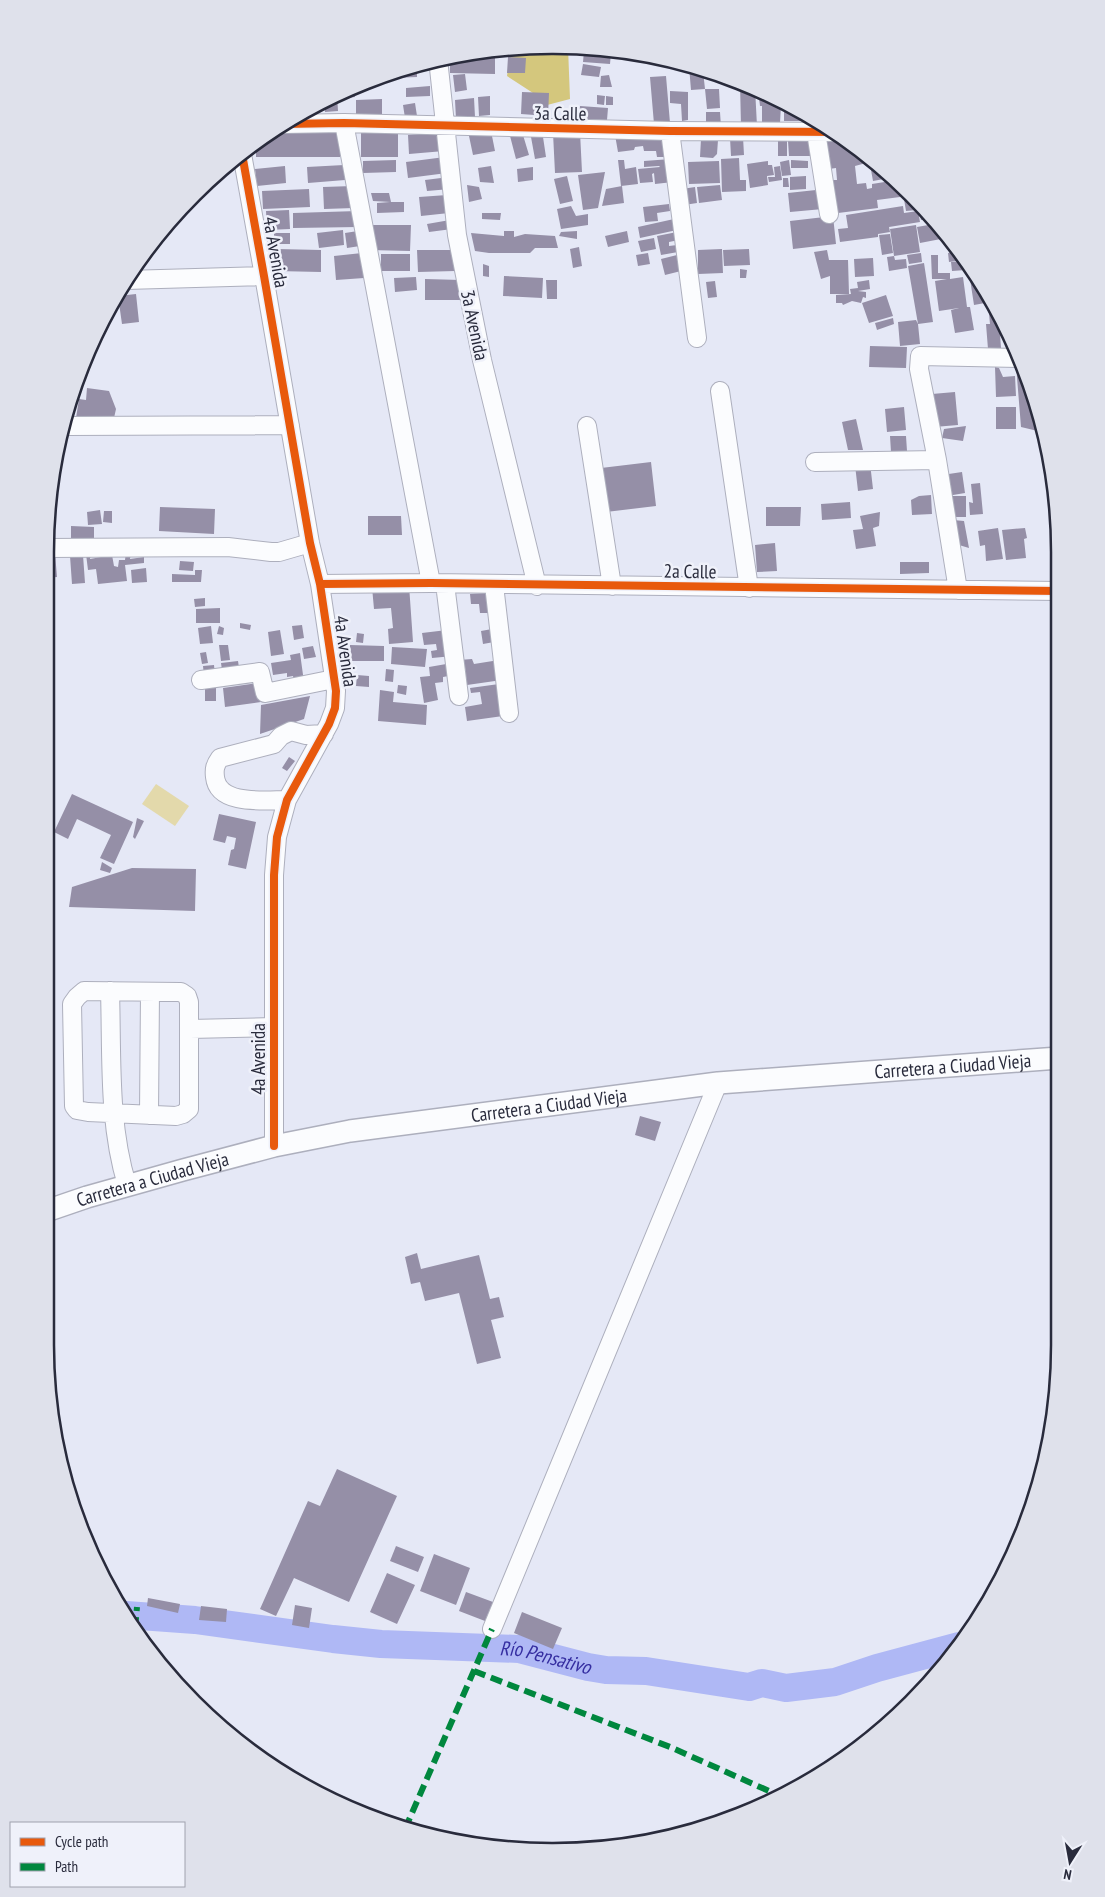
<svg xmlns="http://www.w3.org/2000/svg" width="1105" height="1897" viewBox="0 0 1105 1897" font-family="'PT Sans Narrow',sans-serif">
	<style>
		.green { fill: #e3d9ab }
		.forest { fill: #d4c77d }
		.lines { fill: none; stroke-linecap: round; stroke-linejoin: round }
		.river { stroke: #afb8f5; stroke-width: 28 }
		.building { fill: #958fa7 }
		.minor-casing { stroke: #adafbd; stroke-width: 20 }
		.major-casing { stroke: #adafbd; stroke-width: 24 }
		.minor { stroke: #fbfcfe; stroke-width: 18 }
		.major { stroke: #fbfcfe; stroke-width: 21 }
		.quiet { stroke: #00873e; stroke-width: 6; stroke-dasharray: 12 6; stroke-linecap: butt }
		.cycleway-casing { stroke: #eff1fa; stroke-width: 11 }
		.cycleway { stroke: #e8590c; stroke-width: 8 }
		.labels { text-anchor: middle; stroke-width: 5; stroke-linejoin: round; paint-order: stroke }
		.street-label { font-size: 19px; fill: #292b3c; stroke: #eff1fa }
		.water-label { font-size: 20px; font-style: italic; fill: #352ea1; stroke: #eff1fa }
		.rim { fill: none; stroke: #292b3c; stroke-width: 2.5 }
	</style>
	<rect width="100%" height="100%" fill="#e5e8f6"/>
	<path class="green" d="M156,784l33,22 -14,20 -33,-22z"/>
	<path class="forest" d="M552,45l16,2 2,52 -38,10 1,-16 -26,-17 4,-27z"/>
	<g class="lines">
		<path class="river" id="s1" d="M126,1615l69,5 138,19 48,5 138,5 69,18 18,3 40,1 103,16 13,-4 24,5 49,-6 42,-14 82,-22"/>
	</g>
	<path class="building" d="M524,48v4l-19,-1v-1z
		M584,51l27,2 -1,11 -27,-2z
		M463,54h32v20l-45,-1v-17z
		M508,57l18,1 -1,15h-18z
		M583,64l18,3 -2,10 -18,-2z
		M689,66l14,5 2,18 -14,1z
		M409,68h8v9l-26,1v-4z
		M465,74l2,16 -12,2 -2,-17z
		M609,75l3,12h-12l1,-11z
		M666,76l4,47 -16,1 -4,-47z
		M740,83l6,1 9,4 2,38h-16z
		M353,86l2,11 -9,1 -1,-7z
		M430,86v10l-24,1v-9z
		M705,89h14l1,19 -13,1z
		M758,90l14,7v8h9l-1,18 -18,-1v-16h-2z
		M670,91l18,1v28l-6,1 -1,-17 -11,-1z
		M522,92l27,1 -1,23 -27,-2z
		M337,95l1,16 -13,1 -1,-10z
		M597,95l8,1 -1,9 -7,-1z
		M490,96v19l-11,1 -1,-19z
		M606,96l7,1v8h-7z
		M474,98l1,19 -19,2 -1,-19z
		M382,99v17l-26,1v-17z
		M415,103l2,13 -12,2 -2,-13z
		M319,104l1,7 -12,2v-3z
		M784,104l21,11v6h-21z
		M580,106l28,2 -1,12 -28,-1z
		M706,112h14l1,15h-15z
		M271,130h69v27h-84v-14z
		M443,132l1,19 -35,3 -1,-19z
		M580,132l2,40 -27,1 -2,-40z
		M361,133h37v24h-37z
		M523,135l6,20 -13,4 -6,-23z
		M615,135h50l4,22h-12l-1,-6h-12l-1,-5 -8,1 -1,3 -16,2z
		M469,136h23l3,15 -22,4z
		M531,137h12l3,20 -11,2z
		M743,137l1,18 -13,1 -1,-18z
		M701,139l17,1 -1,14 -4,4 -13,-1z
		M812,140l1,16h-24l-1,-15z
		M778,141h9v15h-9z
		M847,141l17,14 2,8 -11,3 2,18 9,-1 1,6 5,-1v-4l19,-3 -1,-5 8,7 2,14 -23,3 1,8 -40,5 -4,-24 -4,1 -1,-10h8l-1,-12 -7,1 -6,-27z
		M445,157l2,16 -39,5 -2,-16z
		M739,158l1,22h6v11l-24,1 -1,-33z
		M671,159l2,23 -18,2 -1,-11 -2,1 1,8 -13,1 -2,-14 22,-2 -1,-1 -15,1v-6z
		M869,159l19,16 1,3 -16,3z
		M396,160v12l-33,1v-12z
		M618,160h6l1,9 11,-2 2,17 -17,2z
		M789,160l2,15 -9,1 -2,-14z
		M791,160l17,1v7h-17z
		M719,161l1,22 -31,1 -1,-22z
		M768,161v4h4l2,10 -7,1 1,9 -18,3 -3,-24z
		M344,165l1,15 -37,3 -1,-16z
		M285,166l1,17 -29,3 -2,-17z
		M491,166l3,17 -14,-1 -2,-14z
		M780,166l2,14 -13,2 -1,-5h7l-1,-10z
		M533,167v13l-15,2 -1,-13z
		M605,172l-7,36 -15,2 -5,-35z
		M567,176l6,25 -13,3 -6,-25z
		M806,176v13l-16,1v-13z
		M449,177l1,12 -23,2 -2,-11z
		M783,178h5l1,9h-6z
		M467,185l12,2 3,12 -13,3z
		M720,185l2,15 -23,3 -2,-16z
		M353,186l1,22 -30,1 -1,-22z
		M622,186l2,17 -22,3 4,-17z
		M695,187l2,16 -13,2 -2,-16z
		M903,187l9,7 1,2 -11,1 -1,-9z
		M309,189l1,18 -47,2 -1,-18z
		M816,190v2l6,-1 1,18 -33,3 -2,-19z
		M371,193h18l2,9 -18,-1z
		M447,195l2,18 -28,3 -2,-19z
		M914,197l3,13 -11,1 -2,-12z
		M390,202h14v10l-27,1v-10z
		M669,204l1,7 -13,2 1,8 -13,1 -2,-15z
		M571,206l5,10 12,-2v11l-27,4 -4,-20z
		M903,206l1,7 14,-2 2,11 -31,5 1,5 -12,2v3l-38,5 -2,-13 10,-1 -2,-13z
		M289,210l1,19 -23,1 -1,-19z
		M358,211v16l-65,1v-15z
		M925,211l2,8 -6,1 -2,-8z
		M482,213h19l-1,7 -18,-1z
		M833,216l3,28 -43,5 -3,-28z
		M674,219l3,11 -37,8 -2,-11z
		M450,220l2,9 -23,3 -2,-8z
		M934,224l12,14 -26,5 -3,-16z
		M369,225h42l-1,26 -41,-1z
		M916,225l4,27 -26,4 -4,-27z
		M343,230l1,15 -25,3 -2,-15z
		M358,231l2,15 -13,2 -2,-15z
		M504,231h10v6l11,-3 30,2 3,12h-23l-5,5h-41l-14,-2 -4,-18 33,3z
		M577,231v8l-18,-3 2,-4z
		M627,231l2,11 -21,5 -3,-11z
		M677,232l2,8 -10,2v4l8,-1 1,7 -17,3 -4,-19z
		M274,233h16v11h-16z
		M890,234l3,19 -11,2 -3,-20z
		M654,238l2,11 -15,3 -3,-11z
		M579,247l3,19 -9,2 -3,-19z
		M277,249l44,1v22l-45,-1z
		M722,249l1,24 -25,1v-24z
		M749,249l1,16 -26,1 -1,-16z
		M417,250h37l1,21 -37,1z
		M827,250l2,10h19l1,34h-19v-18l-9,3 -7,-27z
		M956,252l7,8 -14,2 -1,-9z
		M362,253l2,25 -28,2 -2,-24z
		M648,253l2,11 -12,2 -2,-11z
		M921,253l1,9 -13,2 -2,-9z
		M381,254h29v17h-29z
		M677,255l4,16 -16,4 -4,-16z
		M931,255h7v18h12v6l13,-2 4,30h3l4,23 -19,3 -4,-23 8,-2 -20,3 -4,-30 12,-2h-15z
		M894,256l1,4 11,-1 1,9 -18,3 -2,-14z
		M873,258l1,18 -19,1 -1,-18z
		M139,260l2,15 -14,2 3,-6z
		M963,261l3,4v5l-14,1 -1,-9z
		M924,263l9,59 -15,2 -10,-58z
		M483,264l6,2v11l-6,-1z
		M740,269l7,1 -1,8h-6z
		M504,276l39,2 -1,20 -39,-2z
		M416,277l1,13 -22,2 -1,-14z
		M976,278l7,9 2,16 -11,2 -4,-26z
		M425,279l36,1v20h-36z
		M546,280h11v19h-10z
		M869,280l1,9 -12,2 8,1v6l-3,-1 -2,6 -9,-2 -9,4 -1,-2h-6v-8l15,-1 -1,-5 8,-1 -1,-6z
		M715,281l2,16 -9,1 -2,-16z
		M987,293l5,6 15,34 -7,1 1,14 -13,1 -2,-25h4z
		M136,294l3,28 -17,2 -4,-28z
		M886,295l7,21 -24,7 -7,-20z
		M893,318l1,6 -17,6 -2,-7z
		M916,320l2,4 2,20 -20,2 -2,-24z
		M870,346l37,1 -1,21 -37,-1z
		M1016,365h6l11,25 9,42 -21,-5z
		M995,367l4,1 4,9 12,-1 1,20 -20,1z
		M87,388l22,3 7,18 -2,9h-38l3,-19 7,1z
		M955,392l3,33 -24,2 -2,-33z
		M904,407l2,23 -19,2 -2,-23z
		M996,407h20v22h-20z
		M856,419l7,31h-15l-6,-28z
		M966,426l-3,15 -21,-3 2,-9z
		M890,436h16l1,15 -16,1z
		M651,462l5,44 -50,6 -5,-44z
		M870,463l3,26 -15,2 -3,-26z
		M962,472l3,21 -18,3 -5,-21z
		M980,483l3,31 -13,1 -1,-13 4,1 -2,-19z
		M931,495l1,19 -20,1 -1,-15 8,-4z
		M947,496h19v21h-19z
		M850,502l1,16 -29,2 -1,-16z
		M160,507l55,2 -1,25 -55,-3z
		M766,507h35l-1,19h-34z
		M100,510l2,14 -14,1 -1,-13z
		M104,511h8v12l-9,-1z
		M880,512l-1,14 -6,2 3,18 -20,3 -3,-19 10,-1 -3,-13z
		M368,516h33l1,19h-34z
		M953,520l11,1 5,27 -10,-3z
		M71,526l23,1v16h-23z
		M998,528l5,31 -17,2 -1,-16 -5,1 -2,-15z
		M1025,528l2,10 -3,1 2,19 -20,2 -4,-30z
		M1059,536v44h-2l-2,-43z
		M775,543l2,28 -20,1 -2,-27z
		M126,552l5,1 -1,6 14,-2v6l-19,2 2,16 -29,3 -2,-15 -8,1 -2,-16h5l-1,5 22,-4 2,11 4,1 1,-7h6z
		M55,553l2,24 -11,1v-24z
		M83,555l2,28 -13,1 -2,-28z
		M180,561l14,1 -1,9 -14,-1z
		M900,562h29v11l-29,1z
		M146,568l1,14 -15,1 -1,-13z
		M195,570h7l-1,12h-29v-8l23,1z
		M409,585l4,57 -24,2 -1,-15 5,-1 -2,-20 -17,1 -2,-22z
		M486,593l2,20h-8l-1,-9h-8l-1,-10z
		M205,598v8l-10,1 -1,-8z
		M220,608v15h-24v-14z
		M240,623l11,2 -1,5 -10,-2z
		M302,625l2,13 -10,2 -2,-14z
		M211,626l2,17 -13,1 -2,-16z
		M219,626l5,2 -1,7 -6,-1z
		M492,629l2,13 -11,2 -2,-13z
		M280,630l4,24 -13,2 -3,-24z
		M447,630l6,26 -21,2 -1,-7 6,-1 -1,-6 -12,1 -2,-12z
		M357,633l7,1 -1,9 -7,-1z
		M219,645h9l2,15 -9,1z
		M350,645l34,1v15h-34z
		M313,646l3,11 -12,2 -2,-11z
		M392,647l35,2 -2,18 -34,-3z
		M206,652l2,11 -6,1 -2,-11z
		M300,653l4,29 -9,2 -2,-8 -6,1v-4l-14,2 -2,-12 20,-3 -1,-5z
		M472,659l2,5 25,-4 3,20 -35,5 -2,-18 -5,1 -1,-8z
		M238,661l2,13 -17,3 -2,-14z
		M452,663l2,12 -11,2v5l-8,1 3,17 -14,3 -4,-26 10,-1 -1,-9z
		M214,665l1,10 -11,1 -1,-10z
		M386,669l8,1 -1,12 -8,-1z
		M357,675l12,1v11l-13,-1z
		M258,683l3,19 -36,5 -2,-19z
		M499,684l4,32 -36,5 -2,-14 17,-3 -2,-12 -9,1 -1,-5z
		M398,685l9,1 -1,9 -9,-2z
		M205,686h11v15h-11z
		M380,690l14,2 -1,10 34,3 -1,20 -48,-4z
		M310,696l-6,23 -44,15 1,-29z
		M289,757l6,4 -8,10 -5,-3z
		M72,794l61,28 -19,42 -14,-6 11,-23 -34,-16 -9,20 -14,-7z
		M219,814l37,8 -10,47 -18,-4 3,-15 3,-1 2,-11 -9,-2 -2,7 -12,-3z
		M137,818l7,3 -9,18 -2,-2z
		M102,862l10,6 -2,5 -10,-3z
		M132,868l64,1 -1,42 -126,-4 3,-20z
		M640,1116l21,6 -6,19 -20,-6z
		M417,1253l4,16 58,-14 11,44 9,-2 5,20 -13,3 10,38 -24,6 -18,-71 -34,8 -5,-19 -9,2 -6,-27z
		M337,1469l60,27 -48,106 -55,-24 -18,38 -16,-7 48,-108 12,5z
		M396,1546l28,11 -6,15 -28,-11z
		M434,1554l36,14 -14,37 -36,-14z
		M387,1573l28,12 -18,39 -27,-12z
		M466,1592l27,10 -8,19 -26,-10z
		M148,1598l32,6 -2,9 -31,-7z
		M295,1605l17,3 -3,20 -17,-3z
		M201,1606l26,3 -1,13 -27,-2z
		M522,1612l40,16 -9,21 -39,-16z"/>
	<g class="lines">
		<g class="minor-casing">
			<path id="minor" d="M438,59l19,176 25,125 55,226
				M344,123l87,460
				M283,124l61,-1 326,8 167,1
				M670,131l27,207
				M816,132l13,82
				M242,154l22,122 46,267 10,41 16,107 -1,17 -6,16 -42,76 -10,37 -3,38v271
				M126,280l138,-4
				M720,391l29,197
				M65,426l225,-1
				M587,426l25,160
				M815,462l122,-2
				M46,548l182,-1 43,5h8l31,-9
				M320,584l111,-1 628,8
				M445,584l14,112
				M494,585l15,128
				M958,590l-21,-130 -18,-91 1,-13 99,2
				M201,680l59,-8 5,21 69,-14
				M287,800c-22,0 -69,6 -72,-23 -1,-8 0,-12 5,-19l54,-14 7,-8 10,-5 15,4 18,-1
				M84,991l97,1 6,4 2,6v107l-6,5 -7,2 -88,-4 -11,-2 -3,-4 -2,-102 5,-7z
				M110,991c2,65 -2,132 17,194
				M190,1029l84,-2
				M149,1115l1,-123
				M492,1629l226,-546"/>
		</g>
		<g class="major-casing">
			<g id="major">
				<path id="s2" d="M49,1210l38,-13 96,-27 91,-24 76,-15 368,-48 341,-25"/>
			</g>
		</g>
		<use href="#minor" class="minor"/>
		<use href="#major" class="major"/>
		<path class="quiet" d="M135,1629l2,-22
			M474,1671l196,76 108,48
			M405,1829l87,-200"/>
		<g class="cycleway-casing">
			<path id="cycleway" d="M283,124l61,-1 326,8 167,1
				M242,154l22,122 46,267 10,41 16,107 -1,17 -6,16 -42,76 -10,37 -3,38v271
				M320,584l111,-1 628,8"/>
		</g>
		<use href="#cycleway" class="cycleway"/>
	</g>
	<g class="labels">
		<g class="street-label">
			<text transform="translate(560 113) rotate(1)" y="7">3a Calle</text>
			<text transform="translate(276 252) rotate(80)" y="7">4a Avenida</text>
			<text transform="translate(475 325) rotate(78)" y="7">3a Avenida</text>
			<text transform="translate(690 571) rotate(1)" y="7">2a Calle</text>
			<text transform="translate(346 651) rotate(82)" y="7">4a Avenida</text>
			<text transform="translate(258 1059) rotate(-90)" y="7">4a Avenida</text>
			<text dy="7" stroke="none"><textPath href="#s2" startOffset="918">Carretera a Ciudad Vieja</textPath></text>
			<text dy="7" stroke="none"><textPath href="#s2" startOffset="512">Carretera a Ciudad Vieja</textPath></text>
			<text dy="7" stroke="none"><textPath href="#s2" startOffset="108">Carretera a Ciudad Vieja</textPath></text>
		</g>
		<g class="water-label">
			<text dy="7" stroke="none"><textPath href="#s1" startOffset="422">Río Pensativo</textPath></text>
		</g>
	</g>
	<path d="M0 0H1105V1897H0ZM552 54H553A498 498 0 0 1 1051 552V1345A498 498 0 0 1 553 1843H552A498 498 0 0 1 54 1345V552A498 498 0 0 1 552 54Z" fill="#dfe1eb" fill-rule="evenodd"/>
	<path class="rim" d="M552 54H553A498 498 0 0 1 1051 552V1345A498 498 0 0 1 553 1843H552A498 498 0 0 1 54 1345V552A498 498 0 0 1 552 54Z"/>
	<rect x="10" y="1822" width="175" height="65" fill="#eff1fa" stroke="#a0a2ae"/>
	<rect x="20" y="1838" width="25" height="8" fill="#e8590c" stroke="#a0a2ae"/>
	<text x="55" y="1847" font-size="15" fill="#292b3c">Cycle path</text>
	<rect x="20" y="1863" width="25" height="8" fill="#00873e" stroke="#a0a2ae"/>
	<text x="55" y="1872" font-size="15" fill="#292b3c">Path</text>
	<g transform="translate(1070 1862) rotate(191)" stroke="#eff1fa" stroke-width="4" paint-order="stroke">
	<path d="M0-4L9 19L0 12L-9 19Z" fill="#292b3c"/>
	<text y="-8" font-size="14" font-weight="bold" text-anchor="middle" fill="#292b3c">N</text>
	</g>
</svg>
